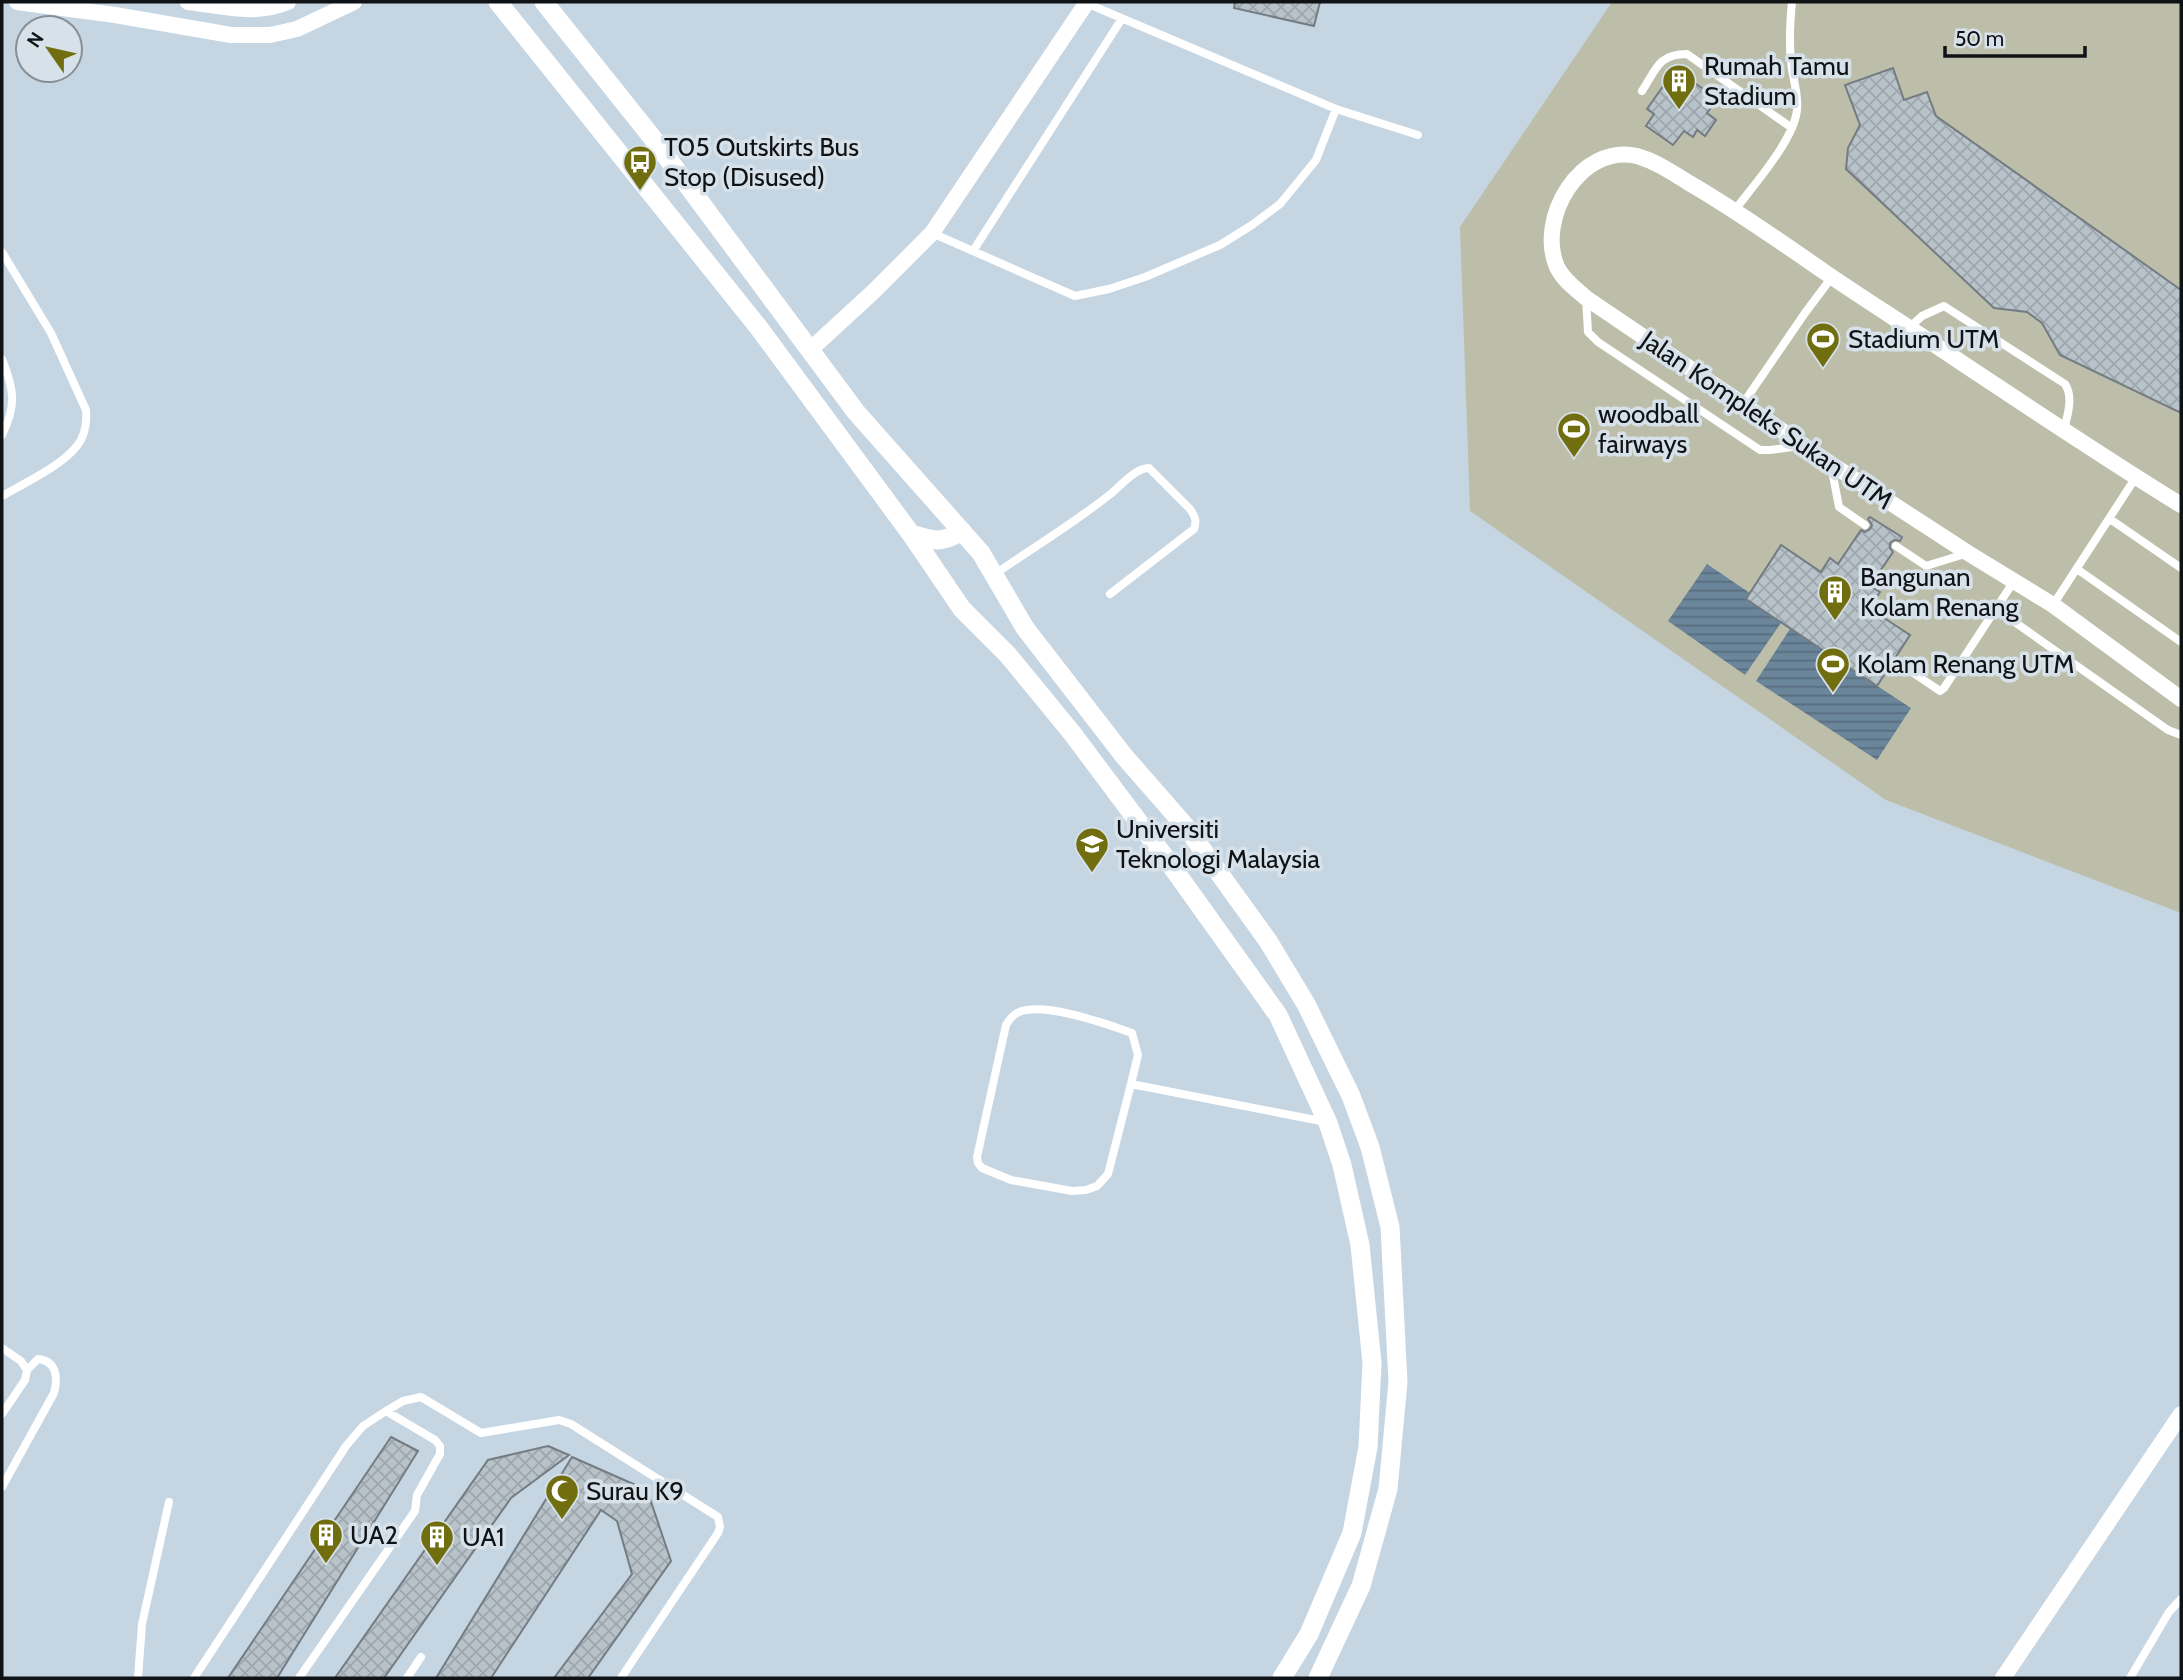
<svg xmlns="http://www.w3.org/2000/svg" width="2183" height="1680" viewBox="0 0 2183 1680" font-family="Cabin,sans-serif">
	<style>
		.built { fill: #c5d5e2; fill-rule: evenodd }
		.grass { fill: #bdbeaa }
		.water { fill: url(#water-rules) }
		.building { fill: url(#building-cross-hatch); stroke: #747c83; stroke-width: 2 }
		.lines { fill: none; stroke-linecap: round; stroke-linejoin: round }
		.service { stroke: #fff; stroke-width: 8 }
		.minor { stroke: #fff; stroke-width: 16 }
		.tertiary { stroke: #fff; stroke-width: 19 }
		.labels { text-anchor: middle; stroke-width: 7; stroke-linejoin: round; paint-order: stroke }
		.poi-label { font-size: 26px; fill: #101316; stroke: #d7e1e9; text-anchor: start }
		.street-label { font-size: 26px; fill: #101316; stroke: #d7e1e9 }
	</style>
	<defs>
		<pattern id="water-rules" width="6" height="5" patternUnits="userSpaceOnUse" patternTransform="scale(1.75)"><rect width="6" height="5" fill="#6b859a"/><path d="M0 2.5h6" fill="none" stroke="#576c7d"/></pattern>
		<pattern id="building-cross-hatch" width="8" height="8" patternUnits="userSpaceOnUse" patternTransform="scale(1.75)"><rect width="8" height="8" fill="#b8c2c9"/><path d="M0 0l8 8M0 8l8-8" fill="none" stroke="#9da6ac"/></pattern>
	</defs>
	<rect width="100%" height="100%" fill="#d7e1e9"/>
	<path class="built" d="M2,2h2179v1676h-2179zM28,28h42v42h-42z"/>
	<path class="grass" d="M1612,2h569v911l-295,-113 -416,-289 -10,-284z"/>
	<path class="water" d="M1707,564l78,53 -40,58 -77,-54z
		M1790,629l121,79 -34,52 -121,-79z"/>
	<path class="building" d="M1235,2h85l-6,24 -80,-18z
		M1893,68l11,32 23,-8 9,24 245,174v123l-121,-58 -18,-32 -15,-11 -33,-4 -148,-139 2,-21 12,-23 -15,-40z
		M1671,75l8,6 4,-6 26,18 -4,6 8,6 -6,8 9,7 -11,16 -8,-6 -4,7 -9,-6 -11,14 -27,-19 8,-12 -7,-5z
		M1870,517l32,20 -2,4 -6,-1 -4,3v5l3,4 -23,34 10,6 -11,16 41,27 -33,51 -131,-87 35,-54 40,27 9,-14 8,6 23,-34 4,2 5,-3 2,-4 -4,-6z
		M391,1437l27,14 -141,227h-49z
		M548,1446l21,9 -58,43 -127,180h-49l153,-218z
		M572,1457l75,33 24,71 -83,117h-34l78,-104 -15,-53 -16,-11 -110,168h-55z"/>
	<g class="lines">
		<path class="service" d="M1642,91c14,-21 16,-37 45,-37l105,74
			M1336,109l82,26
			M1735,210c18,-24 59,-70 62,-100 2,-16 -5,-33 -6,-49 -2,-19 -1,-39 1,-59
			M932,233l143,63 34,-7 36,-12 75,-32 32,-20 28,-21 36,-44 20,-51 -250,-106
			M973,251l148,-231
			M2,252l49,81 35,77c1,13 -1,27 -10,37 -15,19 -53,37 -74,49
			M1586,298l2,34 10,10 162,108h10l30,-4
			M1909,328l13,-12 22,-10 121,78c9,14 2,31 -1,47
			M2,359c12,30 15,46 0,76
			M1742,405l63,-92 27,-36
			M1831,465l8,42 26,18
			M2110,519l71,49
			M1896,546l30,20 42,-13
			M2077,569l104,73
			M995,574c39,-27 81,-52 118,-82 9,-8 23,-24 36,-24l41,41c5,7 7,12 4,20l-84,65
			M2053,605l83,-128
			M1996,609l172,121 13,5
			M1909,670l31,21 4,-3 70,-107
			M1131,1084l-23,90 -11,12 -11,4 -14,1 -61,-11 -29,-12 -4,-5 -1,-6 29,-132c3,-5 6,-9 11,-12 24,-13 90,11 115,20l6,22 -7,29 195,38
			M2,1348l19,13 6,9 -2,10 -23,34
			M386,1411l17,-10 18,-4 60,36 78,-13 12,4 147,93 2,10 -2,6 -97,145
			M2,1487l52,-94c4,-15 3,-32 -16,-34l-11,11
			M138,1678l4,-54 27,-122
			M194,1678l152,-232 17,-20 23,-15 49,29 5,6v8l-23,41 -2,16 -116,167
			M407,1678l14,-21
			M2130,1678l39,-66 12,-13"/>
		<path class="minor" d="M17,2l98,13 116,20h39l27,-6 57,-27
			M188,2c34,4 68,14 100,0
			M811,349l62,-57 59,-59 155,-231
			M2181,505c-75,-46 -148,-95 -222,-144 -44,-30 -89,-58 -133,-88 -45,-31 -90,-63 -137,-90 -16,-10 -34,-22 -52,-27 -57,-13 -101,63 -80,111 6,13 19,22 29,31l245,166 137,89 85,52 128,94
			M2003,1678l178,-264"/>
		<path class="tertiary" d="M498,2l261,326 152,206 51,75 46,46 64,78 98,131 108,151 50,108 14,42 18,80 12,118 -4,84 -16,86 -43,101 -27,44
			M544,2l107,134 205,276 125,141 44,75 99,128 62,71 82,114 38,63 45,92 19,51 20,80 8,155 -10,107 -27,97 -43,92
			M911,534c23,7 30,10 51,-3"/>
	</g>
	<defs>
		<g id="building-pin" transform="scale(1.75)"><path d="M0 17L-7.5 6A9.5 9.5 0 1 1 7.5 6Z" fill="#706e0f" stroke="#d7e1e9"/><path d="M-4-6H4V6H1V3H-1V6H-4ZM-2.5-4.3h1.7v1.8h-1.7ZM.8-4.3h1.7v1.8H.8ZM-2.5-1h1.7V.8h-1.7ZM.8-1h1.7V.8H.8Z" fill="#fff"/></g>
		<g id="bus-pin" transform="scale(1.75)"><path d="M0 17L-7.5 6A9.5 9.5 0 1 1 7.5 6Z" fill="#706e0f" stroke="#d7e1e9"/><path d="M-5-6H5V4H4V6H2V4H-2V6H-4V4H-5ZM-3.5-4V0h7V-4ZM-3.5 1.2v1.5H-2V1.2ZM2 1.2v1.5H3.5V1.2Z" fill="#fff"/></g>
		<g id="stadium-pin" transform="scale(1.75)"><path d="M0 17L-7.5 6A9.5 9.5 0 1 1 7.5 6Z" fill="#706e0f" stroke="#d7e1e9"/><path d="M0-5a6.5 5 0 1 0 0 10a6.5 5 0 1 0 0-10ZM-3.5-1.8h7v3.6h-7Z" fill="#fff"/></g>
		<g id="university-pin" transform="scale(1.75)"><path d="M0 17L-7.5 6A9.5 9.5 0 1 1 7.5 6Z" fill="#706e0f" stroke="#d7e1e9"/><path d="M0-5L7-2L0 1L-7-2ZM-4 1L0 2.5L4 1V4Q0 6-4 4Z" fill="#fff"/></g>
		<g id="mosque-pin" transform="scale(1.75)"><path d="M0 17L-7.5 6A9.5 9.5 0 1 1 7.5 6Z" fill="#706e0f" stroke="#d7e1e9"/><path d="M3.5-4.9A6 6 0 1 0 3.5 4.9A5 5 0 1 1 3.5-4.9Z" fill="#fff"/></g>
	</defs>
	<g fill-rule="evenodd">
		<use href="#building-pin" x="1679" y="81"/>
		<use href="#bus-pin" x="640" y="162"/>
		<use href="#stadium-pin" x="1823" y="339"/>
		<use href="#stadium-pin" x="1574" y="429"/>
		<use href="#building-pin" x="1835" y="592"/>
		<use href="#stadium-pin" x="1833" y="664"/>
		<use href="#university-pin" x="1092" y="844"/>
		<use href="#mosque-pin" x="562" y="1491"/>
		<use href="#building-pin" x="326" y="1535"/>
		<use href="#building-pin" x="437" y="1537"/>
	</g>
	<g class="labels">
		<g class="poi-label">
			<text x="1704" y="75">Rumah Tamu<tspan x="1704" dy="30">Stadium</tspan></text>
			<text x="664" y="156">T05 Outskirts Bus<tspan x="664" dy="30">Stop (Disused)</tspan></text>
			<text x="1848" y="348">Stadium UTM</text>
			<text x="1598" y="423">woodball<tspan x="1598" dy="30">fairways</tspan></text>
			<text x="1860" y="586">Bangunan<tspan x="1860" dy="30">Kolam Renang</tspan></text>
			<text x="1857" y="673">Kolam Renang UTM</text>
			<text x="1116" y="838">Universiti<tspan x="1116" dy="30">Teknologi Malaysia</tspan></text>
			<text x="586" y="1500">Surau K9</text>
			<text x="350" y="1544">UA2</text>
			<text x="462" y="1546">UA1</text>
		</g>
		<g class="street-label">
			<text transform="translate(1767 420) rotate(34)" y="9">Jalan Kompleks Sukan UTM</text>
		</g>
	</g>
	<rect width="2183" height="1680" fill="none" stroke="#101316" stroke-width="7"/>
	<g transform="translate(49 49) rotate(304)"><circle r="33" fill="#d7e1e9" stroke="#878f95" stroke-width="2"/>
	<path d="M0-5L12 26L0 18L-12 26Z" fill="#706e0f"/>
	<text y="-10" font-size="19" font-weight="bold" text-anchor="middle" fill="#101316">N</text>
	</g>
	<path d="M1945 46v10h140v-10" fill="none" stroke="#101316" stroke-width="3.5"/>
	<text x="1955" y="46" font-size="21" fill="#101316" stroke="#d7e1e9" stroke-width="5" paint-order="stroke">50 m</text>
</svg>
